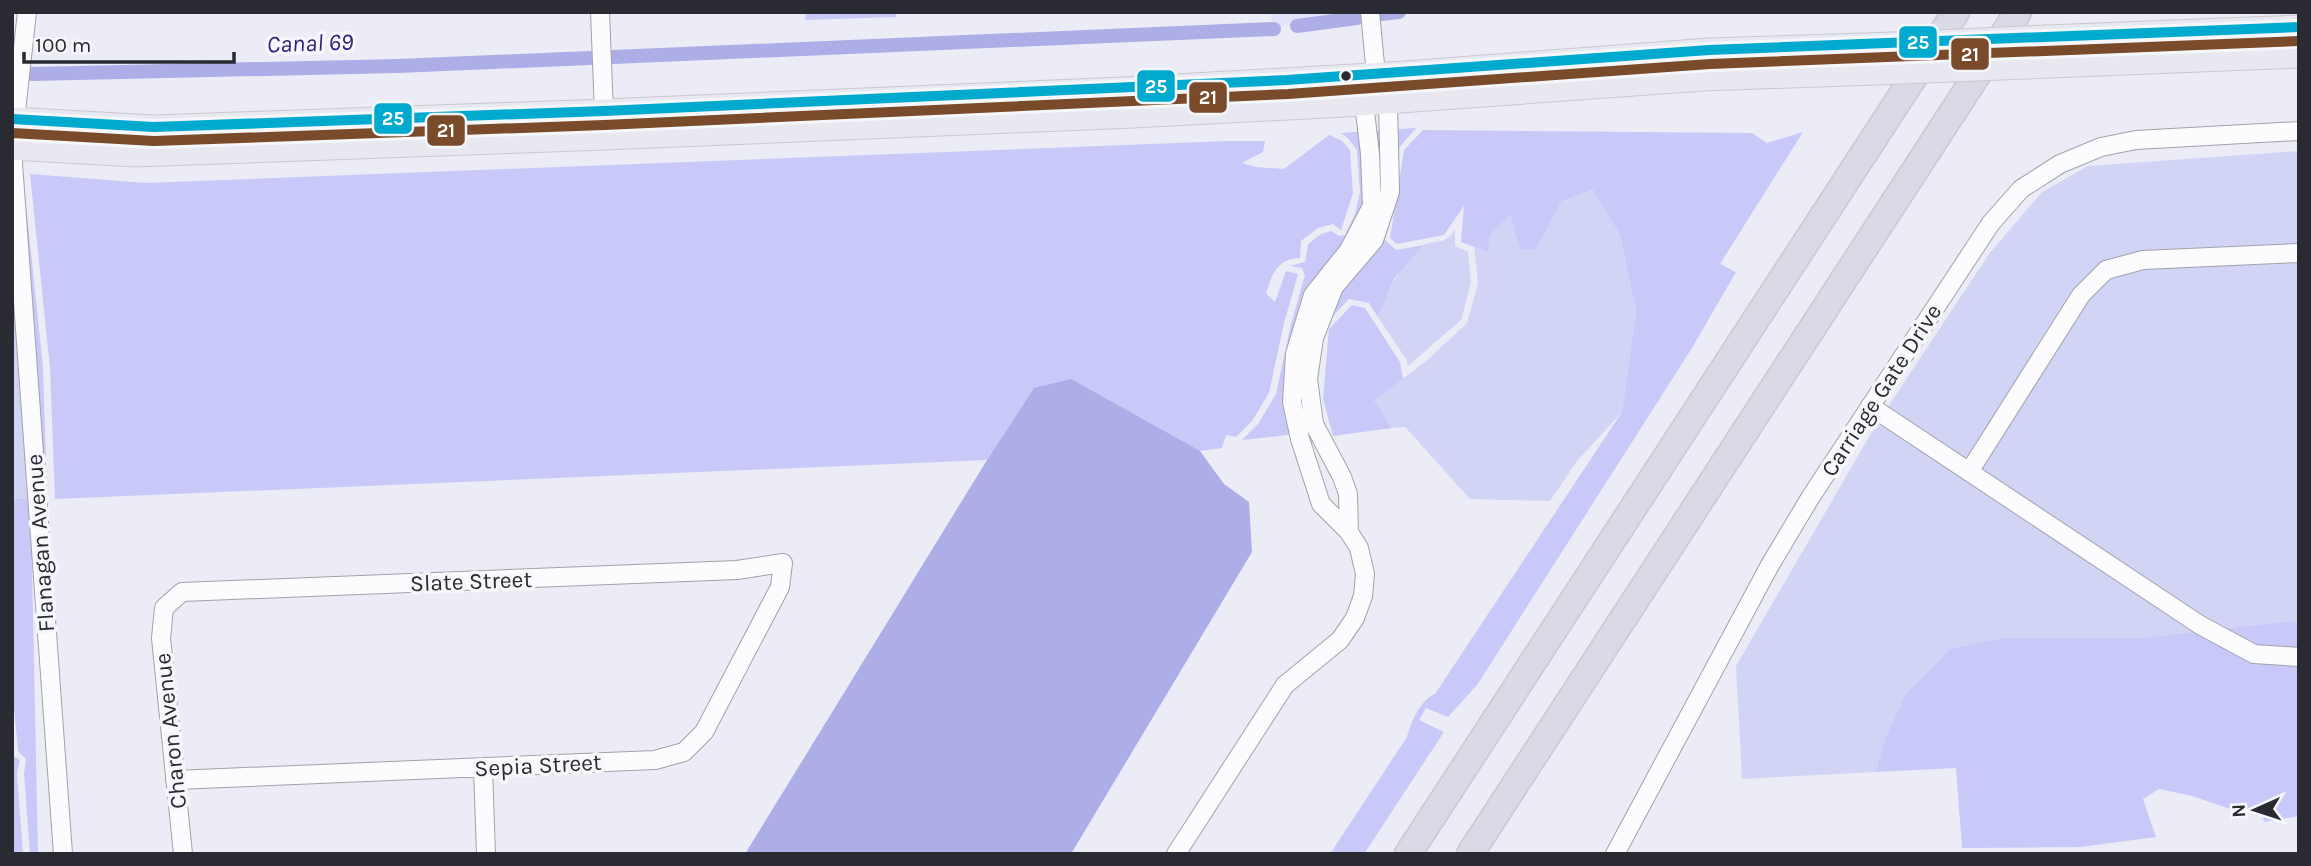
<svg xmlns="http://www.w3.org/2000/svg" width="2311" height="866" viewBox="0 0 2311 866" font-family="Karla,sans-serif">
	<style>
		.built { fill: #e3e4fa }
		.green { fill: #d2d4f6 }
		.forest { fill: #c8c9f9 }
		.water { fill: #adaee7 }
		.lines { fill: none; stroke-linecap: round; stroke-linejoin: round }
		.canal { stroke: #adaee7; stroke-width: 14 }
		.minor-casing { stroke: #a1a2aa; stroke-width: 20 }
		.major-casing { stroke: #c9c9cf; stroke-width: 25 }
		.highway-casing { stroke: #c9c9cf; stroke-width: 29 }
		.minor { stroke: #fcfcfe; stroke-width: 18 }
		.major { stroke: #e8e8f0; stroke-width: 23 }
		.highway { stroke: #dadae6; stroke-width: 26 }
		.major-bridge-casing { stroke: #c9c9cf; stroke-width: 25; stroke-linecap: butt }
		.major-bridge { stroke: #e8e8f0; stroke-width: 23 }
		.bus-1-casing { stroke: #f6f7fb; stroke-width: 16 }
		.bus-2-casing { stroke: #f6f7fb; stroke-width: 16 }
		.bus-1 { stroke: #00a9ce; stroke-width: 10 }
		.bus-2 { stroke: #7a4b2a; stroke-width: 10 }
		.bus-dot { fill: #292a32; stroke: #f6f7fb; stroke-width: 2.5 }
		.labels { text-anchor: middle; stroke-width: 7; stroke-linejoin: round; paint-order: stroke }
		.street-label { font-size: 23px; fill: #292a32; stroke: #f6f7fb }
		.water-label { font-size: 24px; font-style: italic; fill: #31247c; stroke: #f6f7fb }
		.line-badge { stroke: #f6f7fb; stroke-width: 2.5 }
		.badge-label { font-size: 19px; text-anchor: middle; font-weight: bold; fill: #fff }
	</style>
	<rect width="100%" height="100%" fill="#ebecf6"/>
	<path class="built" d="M1271,12h91v8l-90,7z"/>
	<path class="green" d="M2299,151v474l-6,-4 -153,17 -256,103 -8,31 -134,7 -6,-113 140,-241 113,-171 53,-62 46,-26z
		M1594,190l26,45 16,77 -14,100 -45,49 -27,40 -80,-2 -65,-72 -13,1 -18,-28 51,-38 42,-39 11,-40 -4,-36 14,5 2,-17 20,-21 26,35 26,-48z
		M12,196l18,302 -18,1z
		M1455,230v16l13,6 3,31 -10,37 -53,46 -2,-7 -28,-42 1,-3c10,-24 21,-51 42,-67 13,-10 21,1 34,-17z"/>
	<path class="forest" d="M806,12h90v5l-91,3z
		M1416,128l-19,22 -13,89 12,11 28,-5 -29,32 -17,40 -9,-14 -20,-4 -27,28 -6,71 8,33 -82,9 16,-16 18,-30 15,-70 14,-49 -3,-7 -12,-2 15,-4 3,-18 13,-10 10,-3 8,5 6,-1 10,-21 5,-22 -3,-42 -9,-12 -7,-5z
		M1423,130l329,3 15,10 36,-11 -83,132 16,8 -44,76 -215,337 -29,32 -22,-9 -7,12 25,12 -80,122h-34l77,-117c3,-13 14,-38 28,-43l187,-282 14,-100 -16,-77 -27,-45 -31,11 -26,48h-16l-10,-34 -20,20 -2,17 -27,-10 3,-36 -20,29 -47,9 -7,-6 14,-88z
		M1329,135l13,6 8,9 3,43 -12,37 -8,-6 -15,4 -17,13 -1,17c-24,1 -27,16 -34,35l9,9 11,-31 12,3 -14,49 -15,70 -17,28 -16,16 -10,-2 -4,13 -22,3 -31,-16 -135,-47 -47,72 -932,39 -5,-131 -20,-194 116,9 1082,-42h37l-2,11 -21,11 14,4 28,2z
		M12,174l11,1 20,193 4,125 -13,1z
		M1352,305l13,3 35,54 3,17 -29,21 18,28 -59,8 -10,-37 6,-70z
		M30,498l1,22 7,334h-8l-6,-80 2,-15 -8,-8 -6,-66v-186z
		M2293,621l6,4v191l-35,6 -2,-12 -32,-1 -38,-13 -33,-7 -16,10 13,38 -76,10 -118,1 -6,-80 -80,4 8,-31 21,-45 45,-47 55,-11h135z
		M12,755l8,5 -3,14 6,80h-11z"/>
	<path class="water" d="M1071,379l129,72 24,33 25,18 3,50 -181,302h-326l242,-394 47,-72z"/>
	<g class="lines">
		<path class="canal" d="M1382,14l17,-2
			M1297,26l60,-8
			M613,57l661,-28
			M32,74l366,-8 192,-8"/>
		<g class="minor-casing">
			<path id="minor" d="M600,12l5,126
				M12,147l15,-135
				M12,149l51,705
				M1870,406l330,219 54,29 45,3
				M1969,472l112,-177 25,-25 37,-10 156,-7
				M1349,532l-1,-38 -6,-17 -28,-53 -6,-45 6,-41 20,-51 40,-47 16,-48 -2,-90 -12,-27 -6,-63
				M483,768l3,86
				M175,780l480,-20 29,-8 20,-20 76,-145 3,-24 -46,7 -555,22 -18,16 -3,30 22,216
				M1176,854l109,-169 55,-45 15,-22 8,-22 2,-22 -6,-26 -10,-16 -28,-28 -21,-65 -8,-37 3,-48 18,-59 36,-45 23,-44 -2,-52 -6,-51 12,-28
				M1615,854l155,-289 40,-67 181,-275 30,-34 39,-25 41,-17 35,-7 163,-9"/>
		</g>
		<g class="major-casing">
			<path id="major" d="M2046,37l253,-10
				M2027,67l272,-11
				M12,119l142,8 450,-16 519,-22 282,-16 304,-23 183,-6
				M12,148l124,7 469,-17 528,-22 212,-11 359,-26 172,-6"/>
		</g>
		<g class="highway-casing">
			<path id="highway" d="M1408,854l548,-842
				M1470,854l548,-842"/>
		</g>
		<use href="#minor" class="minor"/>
		<use href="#major" class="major"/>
		<use href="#highway" class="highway"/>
		<g class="major-bridge-casing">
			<path id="major-bridge" d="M1892,44l154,-7
				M1876,73l151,-6"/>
		</g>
		<use href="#major-bridge" class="major-bridge"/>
		<g class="bus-1-casing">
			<path id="bus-1" d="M12,119l142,8 450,-16 683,-31 422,-30 590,-23"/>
		</g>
		<g class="bus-2-casing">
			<path id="bus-2" d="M12,133l142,8 450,-16 684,-31 422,-30 589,-23"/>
		</g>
		<use href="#bus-1" class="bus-1"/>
		<use href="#bus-2" class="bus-2"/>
	</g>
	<circle class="bus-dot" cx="1346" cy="76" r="6"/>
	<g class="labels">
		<g class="street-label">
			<text transform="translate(1881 390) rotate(-57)" y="8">Carriage Gate Drive</text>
			<text transform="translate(40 543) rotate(-94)" y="8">Flanagan Avenue</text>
			<text transform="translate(471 581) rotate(-2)" y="8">Slate Street</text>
			<text transform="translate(170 731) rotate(-96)" y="8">Charon Avenue</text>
			<text transform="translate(538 765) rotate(-3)" y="8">Sepia Street</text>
		</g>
		<g class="water-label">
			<text transform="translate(310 43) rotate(-2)" y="8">Canal 69</text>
		</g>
	</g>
	<g class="line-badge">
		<rect x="1898" y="25" width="40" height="34" rx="7" fill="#00a9ce"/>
		<rect x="1950" y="37" width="40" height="34" rx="7" fill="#7a4b2a"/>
		<rect x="1136" y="69" width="40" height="34" rx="7" fill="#00a9ce"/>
		<rect x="1188" y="81" width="40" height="33" rx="7" fill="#7a4b2a"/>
		<rect x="373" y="102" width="40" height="33" rx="7" fill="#00a9ce"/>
		<rect x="426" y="114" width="40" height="33" rx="7" fill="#7a4b2a"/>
	</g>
	<g class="badge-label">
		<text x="1918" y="49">25</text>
		<text x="1970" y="61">21</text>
		<text x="1156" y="93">25</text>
		<text x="1208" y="104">21</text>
		<text x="393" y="125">25</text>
		<text x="446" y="137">21</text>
	</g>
	<rect width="2311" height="866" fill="none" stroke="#292a32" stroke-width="28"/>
	<g transform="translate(2255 810) rotate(267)" stroke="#f6f7fb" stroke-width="5" paint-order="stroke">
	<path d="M0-5L12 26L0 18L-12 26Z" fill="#292a32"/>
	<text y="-10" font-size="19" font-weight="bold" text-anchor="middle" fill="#292a32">N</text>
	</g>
	<path d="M24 52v10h210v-10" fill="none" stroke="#292a32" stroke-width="3.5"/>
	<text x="35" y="52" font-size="21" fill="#292a32" stroke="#f6f7fb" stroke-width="5" paint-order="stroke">100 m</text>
</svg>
